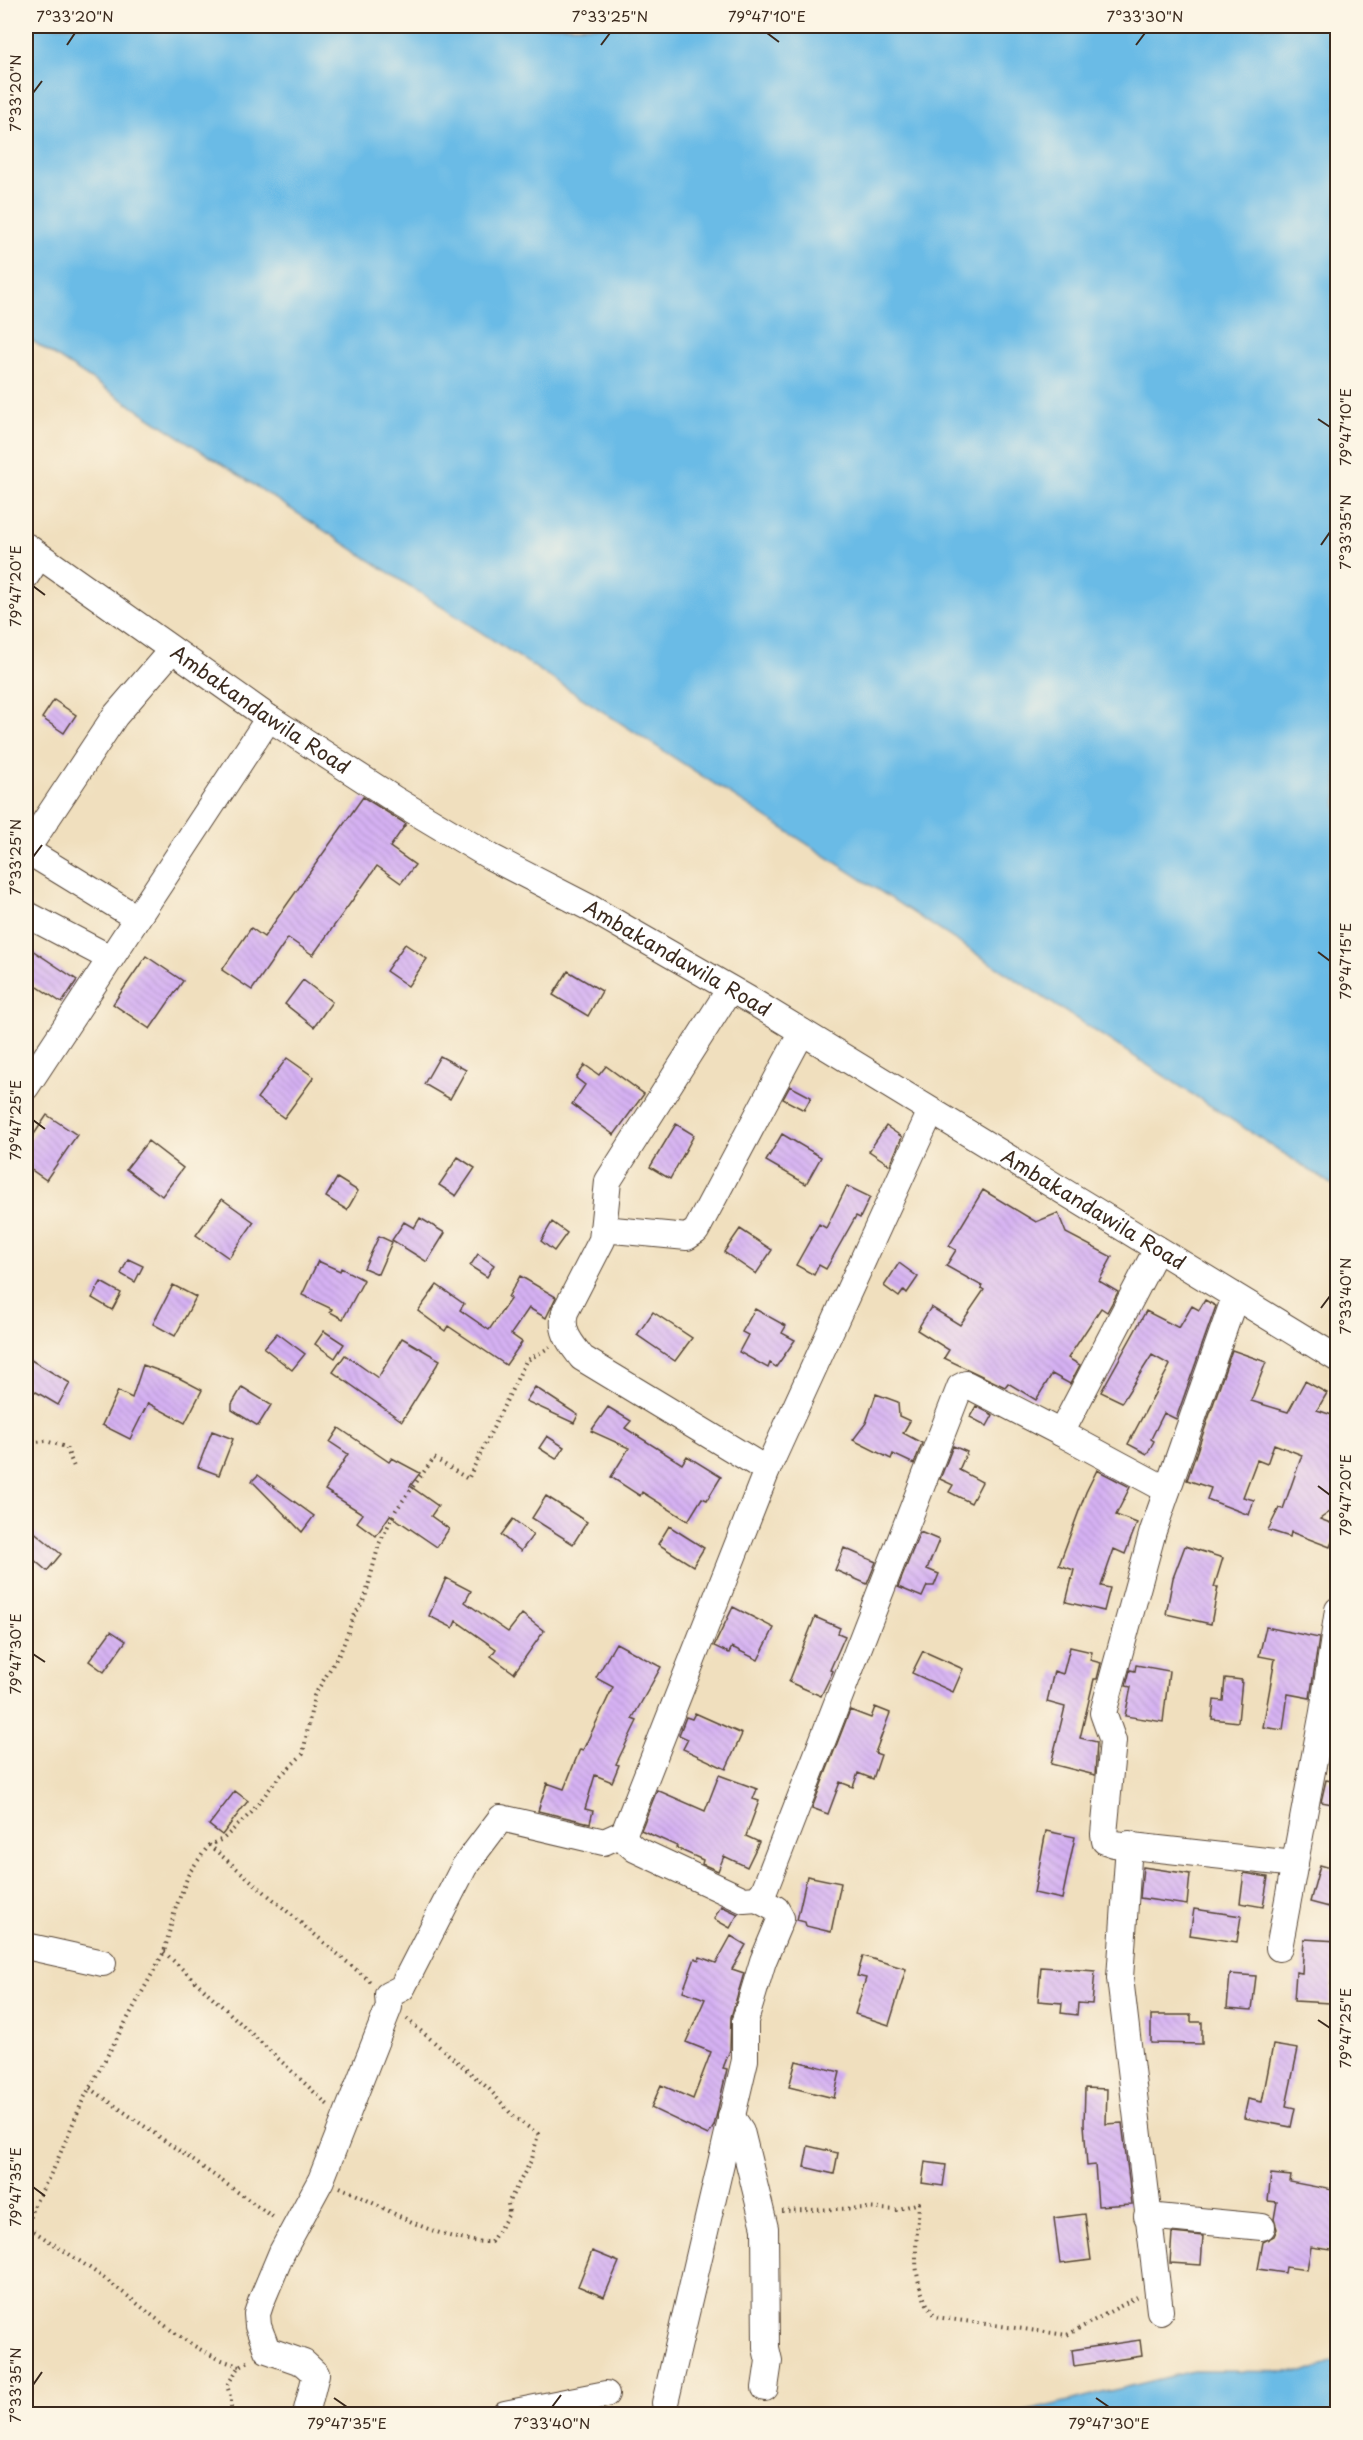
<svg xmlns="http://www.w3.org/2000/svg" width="1363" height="2440" viewBox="0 0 1363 2440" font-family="'Playpen Sans',sans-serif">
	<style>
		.water { fill: #6bbbe6; stroke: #537282; stroke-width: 1.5 }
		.building { fill: url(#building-back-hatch) }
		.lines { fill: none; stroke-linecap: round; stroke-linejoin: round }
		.minor-casing { stroke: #564536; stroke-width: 28 }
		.path { stroke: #564536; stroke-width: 4; stroke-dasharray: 1.5 4.5; stroke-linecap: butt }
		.minor { stroke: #fff; stroke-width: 26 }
		.ticks { fill: none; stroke: #3b2a1e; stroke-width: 2 }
		.labels { text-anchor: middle; stroke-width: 6; stroke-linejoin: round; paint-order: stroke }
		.street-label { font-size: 20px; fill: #3b2a1e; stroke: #fcf5e5 }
		.neatline { fill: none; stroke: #3b2a1e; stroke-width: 2 }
		.ticks-label { font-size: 15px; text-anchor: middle; fill: #3b2a1e }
	</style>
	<defs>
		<pattern id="building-back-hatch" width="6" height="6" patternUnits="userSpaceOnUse" patternTransform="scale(1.5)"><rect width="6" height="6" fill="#d5b1f3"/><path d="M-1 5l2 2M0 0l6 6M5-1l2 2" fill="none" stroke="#b898d0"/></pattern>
	</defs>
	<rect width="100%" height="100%" fill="#fcf5e5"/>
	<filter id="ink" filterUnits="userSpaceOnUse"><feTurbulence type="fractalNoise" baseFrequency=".0167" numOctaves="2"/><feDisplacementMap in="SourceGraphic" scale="12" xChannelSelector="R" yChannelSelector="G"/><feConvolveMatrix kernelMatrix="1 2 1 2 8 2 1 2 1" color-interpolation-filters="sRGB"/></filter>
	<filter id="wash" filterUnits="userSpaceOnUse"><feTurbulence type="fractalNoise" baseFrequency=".008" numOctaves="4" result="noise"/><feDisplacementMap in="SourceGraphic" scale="24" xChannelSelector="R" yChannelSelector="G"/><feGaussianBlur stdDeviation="1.35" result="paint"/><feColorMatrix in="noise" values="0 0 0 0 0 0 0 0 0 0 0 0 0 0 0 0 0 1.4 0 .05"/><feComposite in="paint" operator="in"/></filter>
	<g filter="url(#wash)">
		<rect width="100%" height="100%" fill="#f0dfbe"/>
		<path class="water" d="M26,26h1311v1162l-1311,-851z
			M1337,2360v54h-322l178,-43 111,1z"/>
		<g id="blocks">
			<path class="building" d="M54,700l22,15 -12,18 -22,-15z
				M363,797l43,27 -16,23 25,18 -14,18 -24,-17 -64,89 -25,-17 -36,52 -30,-20 29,-42 13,9z
				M405,944l22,15 -19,27 -22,-15z
				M26,946l51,34 -15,23 -36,-24z
				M146,956l37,25 -33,48 -37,-25z
				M568,971l34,20 -14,25 -35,-21z
				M303,980l29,22 -18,25 -29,-23z
				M440,1056l26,14 -16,29 -26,-15z
				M287,1058l27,19 -30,41 -27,-20z
				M585,1065l14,10 7,-9 38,28 -30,41 -42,-31 13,-19 -9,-7z
				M790,1086l21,11 -7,13 -21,-11z
				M47,1115l30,20 -31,45 -20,-14v-20z
				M676,1124l18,11 -24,44 -20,-12z
				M886,1126l16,11 -12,28 -21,-14z
				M782,1134l39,23 -15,27 -40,-23z
				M148,1141l35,27 -21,28 -36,-27z
				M458,1157l17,11 -19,28 -17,-11z
				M337,1178l21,13 -11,19 -21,-13z
				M847,1186l23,11 -10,21 -4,-2 -30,53 -7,-4 -5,10 -18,-10 23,-41 7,4z
				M983,1190l53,32 22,-9 8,20 46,24 -13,24 19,11 -11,20 -6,-4 -33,50 12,7 -10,19 -18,-10 -16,26 -28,-17 -3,4 -61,-29 5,-8 -32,-20 14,-23 29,18 24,-35 -3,-2 1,-2 -36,-20 10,-16 -7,-4z
				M222,1199l32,23 -25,36 -33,-23z
				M420,1218l25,15 -18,29 -35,-22 12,-18 10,6z
				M552,1222l15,11 -13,18 -13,-10z
				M740,1229l32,21 -16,24 -32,-22z
				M379,1236l13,6 -14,32 -14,-6z
				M478,1254l16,11 -7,12 -17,-11z
				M128,1259l15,7 -8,16 -14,-8z
				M318,1261l22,10 1,-3 23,12 -21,39 -13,-7 2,-3 -30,-14z
				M899,1263l19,14 -11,16 -3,-3 -5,7 -15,-11z
				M520,1276l36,21 -10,21 -17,-10 -18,26 11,8 -16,23 -58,-39 -3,5 -27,-20 19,-26 27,19 -4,6 29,20 22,-32 -3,-1z
				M101,1282l20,11 -9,17 -20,-12z
				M173,1285l23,12 -21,39 -22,-12z
				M1205,1300l11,6 -40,113 -12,-6 -13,26 3,2 -7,13 -19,-10 42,-79 -18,-10 -30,47 -21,-10 45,-81 33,17 13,-22 7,4z
				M755,1309l31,17 -4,7 13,7 -19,27 -6,-4 -2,5 -29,-16 9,-17 -6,-3z
				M653,1312l39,26 -17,23 -38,-26z
				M324,1331l20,13 -9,14 -20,-14z
				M277,1333l28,21 -13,16 -28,-22z
				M402,1338l38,22 -38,61 -69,-49 12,-17 33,23z
				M1232,1350l34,12 -15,39 37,11 17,-31 22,12 -10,17 21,7v89l-18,13 18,7 -8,21 -39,-15 -1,5 -22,-7 11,-22 4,1 19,-54 -28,-11 -7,20 -10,-4 -14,37 11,3 -5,15 -42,-16 4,-11 -24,-8z
				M26,1357l44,26 -12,22 -32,-19z
				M143,1365l36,13 23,12 -17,33 -37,-20 -18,36 -28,-14 16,-34 14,7z
				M242,1387l29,18 -13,21 -26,-16v-6z
				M535,1387l43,28 -4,8 -48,-22z
				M876,1394l22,8 1,14 11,5 -7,12 19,10 -8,21 -21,-10 -2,5 -38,-19 13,-17z
				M976,1406l17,9 -6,11 -17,-9z
				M608,1407l23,14 -6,7 57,36 5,-8 34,21 -14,23 -5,-2 -14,23 -46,-29 -2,4 -29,-19 18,-29 -38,-17z
				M339,1428l50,34 3,-4 28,15 -10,13 28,20 -7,10 18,13 -12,18 -47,-32 -14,21 -19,-14 6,-8 -38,-24 23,-36 -18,-12z
				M212,1431l21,8 -14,36 -21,-8z
				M547,1436l17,11 -8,12 -17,-11z
				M953,1446l14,6 -8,18 23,12 -11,21 -22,-11 4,-7 -13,-6z
				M1097,1470l33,17 -14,28 21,8 -12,31 -11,-5 -13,37 9,2 -6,23 -38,-9 8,-32 -15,-5 27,-73z
				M258,1475l56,41 -12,16 -50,-51z
				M546,1496l41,26 -14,22 -41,-26z
				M513,1519l20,16 -12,16 -20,-16z
				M26,1525l35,29 -14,17 -21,-18z
				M669,1526l35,22 -11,18 -35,-22z
				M920,1532l19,8 -12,29 12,5 -5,12h-7l-5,11 -24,-10z
				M1185,1546l38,12 -9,29h4l-7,37 -45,-10 7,-36z
				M844,1548l32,14 -9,22 -32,-14z
				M446,1578l25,13 -6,11 43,30 14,-18 22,17 -30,42 -23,-17 5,-7 -40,-28 -3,7 -24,-12z
				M733,1607l41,21 -16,32 -26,-13 -3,6 -15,-7z
				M815,1617l25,11 -2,5 7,3 -15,34 3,1 -12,25 -32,-14z
				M1266,1627l53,11 -9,60 -22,-4 -5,36 -20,-3 12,-68 -16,-3z
				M111,1631l15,10 -22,31 -15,-11z
				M616,1643l45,24 -29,52 5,2 -21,43 3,1 -7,17 -17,-7 -10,34 8,2 -3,12 -52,-12 9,-28 17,6 16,-40 3,1 30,-63 -17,-9z
				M1070,1647l22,5 -2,8 11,3 -4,16h-3l-14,59 17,4 -2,33 -44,-11 14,-57 -18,-5 7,-31 9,3z
				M923,1651l40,18 -10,23 -41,-19z
				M1136,1665l33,6 -6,51 -38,-6 6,-29 -5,-1 4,-16 5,1z
				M1225,1678l17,2 -4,42 -26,-3 2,-19 9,1z
				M875,1707l15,6 -15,40 6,2 -8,24 -15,-6 -5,14 -13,-5 -12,32 -16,-6 38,-98 21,8z
				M695,1713l47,21 -16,35 -43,-20 5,-10 -9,-4 7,-18 6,2z
				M719,1775l38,14 -4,10 6,2 -13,35 13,6 -12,25 -23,-11 -6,15 -16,-7 1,-4 -27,-12 1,-2 -36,-16 16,-40 48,21z
				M1326,1780l12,2v23l-17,-3z
				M235,1791l13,10 -26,34 -13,-10z
				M1046,1831l29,6 -13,62 -28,-6z
				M1320,1865l18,5v22l-5,16 -23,-6z
				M1143,1867l47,7 -3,31 -47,-7z
				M1244,1873l24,4 -5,30 -23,-4z
				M807,1876l34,7 -10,49 -25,-6 -1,-4 -8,-2z
				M721,1906l17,8 -8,14 -16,-9z
				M1194,1909l47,7 -4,26 -47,-7z
				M731,1936l15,9 -14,24 12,4 -13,44 -1,33 -7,18 4,1 -13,57 -6,9 -57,-27 10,-23 32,14 18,-47 -25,-10 19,-43 -22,-8 12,-33 4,2 1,-3 16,6z
				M1304,1939l34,2v23h-5l-3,39 -36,-2 2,-29 6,1z
				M863,1956l43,13 -17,56 -34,-11 11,-36 -9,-2z
				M1041,1967l54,4 -3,33 -14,-1 -1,12 -16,-2 1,-10 -24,-2z
				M1230,1974l26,2 -4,34 -25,-2z
				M1151,2015h40v7h11v22l-51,-1z
				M1273,2045l25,4 -12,57 9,2 -4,19 -47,-9 4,-19 14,3z
				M796,2061l44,11 -6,26 -45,-11z
				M1085,2088l22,1 -1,35 16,-1 10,81 -34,2 -3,-41 -8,1 -3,-42z
				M808,2146l30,7 -4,21 -30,-7z
				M925,2162l21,3 -3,21 -21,-3z
				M1271,2174l20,2 -1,6 48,9v60l-27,-4 -4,23 -21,-3 -1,6 -27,-4 5,-27 11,-6 3,-7 -3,-10 3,-17 -9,-1z
				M1085,2214l6,46 -31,4 -6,-46z
				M1172,2233l31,3 -2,29 -31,-2z
				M592,2251l27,11 -15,35 -26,-11z
				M1140,2340l2,16 -68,10 -2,-16z"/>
		</g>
	</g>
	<g filter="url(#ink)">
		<use href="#blocks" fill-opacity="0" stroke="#564536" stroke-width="1.5"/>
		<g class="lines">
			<g class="minor-casing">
				<g id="minor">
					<path id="s1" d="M26,546l243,172 125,81 97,58 99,51 165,95 583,356"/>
					<path d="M26,576l13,-20"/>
					<path d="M26,850l89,-134 57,-66"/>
					<path d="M26,850l111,68"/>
					<path d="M26,914l84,44"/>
					<path d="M730,989l-122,192 -6,59 -37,72c-5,20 5,30 17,46l185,112"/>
					<path d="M26,1087l243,-369"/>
					<path d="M931,1111l-164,359 -143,363 3,9 8,7 109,51 13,-1 7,-8 196,-504 6,-3 95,49 96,-184"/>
					<path d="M603,1229l84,8 9,-6 106,-199"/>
					<path d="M1235,1297l-82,234 -50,182 10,28 -9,93 1,7 9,3 181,20"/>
					<path d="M1061,1433l106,57"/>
					<path d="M1129,1844l-9,134 40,333"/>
					<path d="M26,1946l77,17"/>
					<path d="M1279,1948l44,-236 15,-102"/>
					<path d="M731,2116l10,15 24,97 1,120 3,13 -4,27"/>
					<path d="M1147,2216l115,11"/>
					<path d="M665,2403l80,-343v-39l18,-60 18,-43 -5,-9 -19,-10"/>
					<path d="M306,2414l10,-40 -12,-11 -37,-13 -9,-24 -1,-12 4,-12 21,-50 39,-72 68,-173 -1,-12 14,-7 62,-121 37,-49 103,24 20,-9"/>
					<path d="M505,2414l101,-20"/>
				</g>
			</g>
			<path class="path" d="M26,1443l20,-2 20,6 8,20
				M209,1845l164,139
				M164,1952l164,153
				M90,2088l186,131
				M340,2187c47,21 99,56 151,55l18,-28 -1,-11 24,-44 6,-25 -24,-17 -25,-28 -82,-70
				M782,2211l83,-3 31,2 23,-7c-2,43 -11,77 16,114l132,18 70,-38
				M240,2366c-47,-12 -85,-50 -123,-78 -28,-22 -58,-40 -88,-60l3,-19 22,-41 29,-68 81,-148 11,-42 14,-37 20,-28 14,-6 28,-26 27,-35 25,-24 11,-58 27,-45 13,-35 11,-18 14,-54 17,-34 38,-52 34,21 58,-118 24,-14
				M231,2414v-14l-4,-15 13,-19 9,-5"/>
			<use href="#minor" class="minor"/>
		</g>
	</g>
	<path class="ticks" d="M767,33l12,9M67,45l8,-12M601,45l9,-12M1136,45l9,-12M33,93l9,-12M1318,419l12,8M1321,545l9,-13M33,586l12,9M33,857l9,-12M1318,952l12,9M33,1120l12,9M1321,1308l9,-12M1318,1486l12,9M33,1654l12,8M1318,2020l12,8M33,2187l12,9M33,2385l9,-13M334,2398l13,9M1096,2398l13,9M552,2407l9,-12"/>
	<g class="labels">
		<g class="street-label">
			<text dy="7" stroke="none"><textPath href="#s1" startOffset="286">Ambakandawila Road</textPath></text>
			<text dy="7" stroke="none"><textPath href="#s1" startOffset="772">Ambakandawila Road</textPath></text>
			<text dy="7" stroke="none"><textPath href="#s1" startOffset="1258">Ambakandawila Road</textPath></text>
		</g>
	</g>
	<rect width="1363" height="2440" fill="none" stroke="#fcf5e5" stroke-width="66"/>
	<rect x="33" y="33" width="1297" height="2374" class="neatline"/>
	<g class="ticks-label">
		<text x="75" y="22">7°33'20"N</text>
		<text x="610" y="22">7°33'25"N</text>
		<text x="767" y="22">79°47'10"E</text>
		<text x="1145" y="22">7°33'30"N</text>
		<text transform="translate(16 93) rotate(-90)" y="5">7°33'20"N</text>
		<text transform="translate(1346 427) rotate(-90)" y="5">79°47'10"E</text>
		<text transform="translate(1346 532) rotate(-90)" y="5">7°33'35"N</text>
		<text transform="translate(16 586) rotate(-90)" y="5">79°47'20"E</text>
		<text transform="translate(16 857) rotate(-90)" y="5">7°33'25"N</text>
		<text transform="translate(1346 961) rotate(-90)" y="5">79°47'15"E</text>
		<text transform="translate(16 1120) rotate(-90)" y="5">79°47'25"E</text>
		<text transform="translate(1346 1296) rotate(-90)" y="5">7°33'40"N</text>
		<text transform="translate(1346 1495) rotate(-90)" y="5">79°47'20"E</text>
		<text transform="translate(16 1654) rotate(-90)" y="5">79°47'30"E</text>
		<text transform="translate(1346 2028) rotate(-90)" y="5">79°47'25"E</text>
		<text transform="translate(16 2187) rotate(-90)" y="5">79°47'35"E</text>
		<text transform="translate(16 2385) rotate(-90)" y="5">7°33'35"N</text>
		<text x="347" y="2429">79°47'35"E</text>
		<text x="552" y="2429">7°33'40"N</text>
		<text x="1109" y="2429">79°47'30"E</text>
	</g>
</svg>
